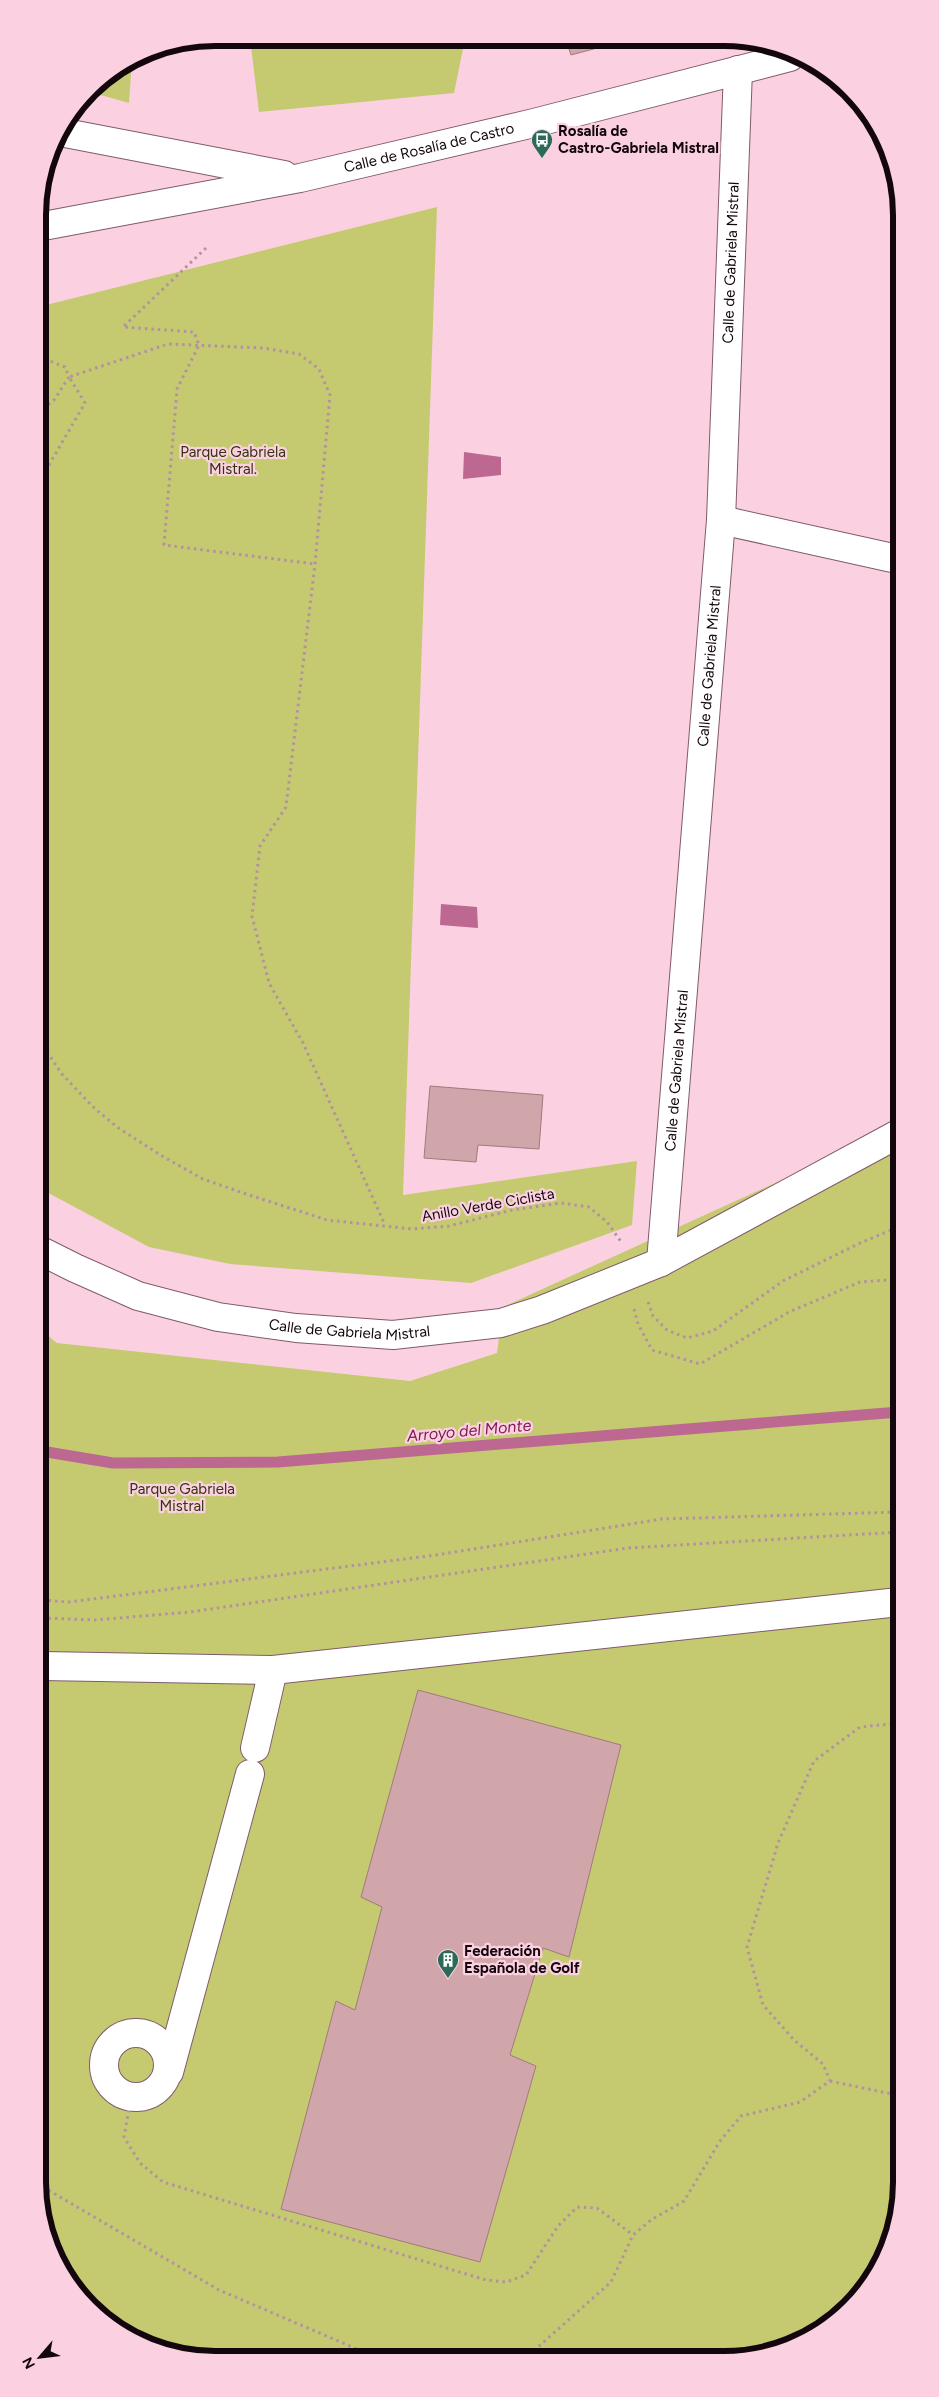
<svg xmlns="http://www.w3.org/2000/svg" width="939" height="2397" viewBox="0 0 939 2397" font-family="Figtree,sans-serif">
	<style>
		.green { fill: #c5ca70 }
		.water { fill: #bc6890 }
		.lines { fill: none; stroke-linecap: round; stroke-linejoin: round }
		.stream { stroke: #bc6890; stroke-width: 11 }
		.building { fill: #d1a6aa; stroke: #a2797d }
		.minor-casing { stroke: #7f5b6a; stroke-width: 30 }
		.path { stroke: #b392a0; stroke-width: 3; stroke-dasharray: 2.5 4; stroke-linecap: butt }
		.minor { stroke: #fff; stroke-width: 28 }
		.labels { text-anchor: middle; stroke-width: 4.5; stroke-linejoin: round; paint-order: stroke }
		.poi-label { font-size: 15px; font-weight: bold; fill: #13070d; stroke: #fbd1e2; text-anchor: start }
		.street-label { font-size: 15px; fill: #13070d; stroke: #fbd1e2 }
		.park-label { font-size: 15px; fill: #34350d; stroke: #fbd1e2 }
		.water-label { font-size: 16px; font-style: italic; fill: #801953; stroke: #fbd1e2 }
		.rim { fill: none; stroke: #13070d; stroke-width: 6 }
	</style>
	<rect width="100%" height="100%" fill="#fbd1e2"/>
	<path class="green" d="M250,38l215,1 -11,54 -195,19z
		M132,60l-3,43 -39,-11 8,-10z
		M437,207l-34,988 234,-34 -5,64 -161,58 -241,-19 -81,-17 -108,-58 -3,-882z
		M898,1127l3,1066 -9,46 -27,51 -43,40 -53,24 -588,2 -83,-41 -36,-44 -19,-44 -2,-897 16,13 353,38 87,-28 6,-46z"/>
	<path class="water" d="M464,452l37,5v18l-38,4z
		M441,904l36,3 1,21 -38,-3z"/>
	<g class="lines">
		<path class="stream" d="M41,1451l72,12 165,-1 621,-50"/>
	</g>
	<path class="building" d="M566,40h61l-56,15z
		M430,1086l113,9 -4,54 -61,-4 -2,17 -52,-4z
		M418,1690l203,55 -52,212 -26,-9 -33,107 26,11 -56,196 -199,-53 55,-208 19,9 27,-103 -21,-10z"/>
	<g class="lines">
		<g class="minor-casing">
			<g id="minor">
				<path d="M60,132l224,43"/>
				<path id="s1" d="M38,227l262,-49 234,-55 256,-66"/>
				<path d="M721,520l176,39"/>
				<path id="s2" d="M41,1251l34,17 63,28 80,21 78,11 97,7 108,-12 41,-13 119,-48 237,-128"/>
				<path id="s3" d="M661,1262l60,-742 17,-450"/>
				<path d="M42,1666l231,4 626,-68"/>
				<path d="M255,1748l18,-78"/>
				<circle cx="136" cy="2065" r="32"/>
				<path d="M169,2072l81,-298"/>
			</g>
		</g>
		<path class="path" d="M206,248l-83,79 71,5 5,13 -22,44 -13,156 151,19
			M38,361l9,-1 18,7 4,10 -15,23 -16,13
			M39,482l46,-79 -16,-26 99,-33 95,4 36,6 20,15 11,26 -15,169 -29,243 -26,39 -8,70 17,67 34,60 82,182
			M40,1041l21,32 31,33 25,21 45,29 41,23 43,15 81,26 85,9 37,-3 63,-16 49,-7 28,4 18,15 15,21
			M648,1302l5,14 14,14 20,8 26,-7 70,-50 75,-37 40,-17
			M634,1309l4,15 14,26 48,14 89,-52 71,-30 39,-3
			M42,1600l27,2 367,-47 226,-36 237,-7
			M42,1618l53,2 95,-8 438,-64 271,-16
			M830,2081l71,15
			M131,2097l-7,40 16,26 23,19 323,98 20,2 20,-7 32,-49 19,-19 20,1 36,27
			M43,2187l176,103 152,65
			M140,2336l6,1 36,19
			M529,2355l82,-73 22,-47 18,-15 33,-19 36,-60 21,-25 59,-14 30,-21 -7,-17 -29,-24 -31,-35 -16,-58 31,-104 36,-82 46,-34 40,-4"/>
		<use href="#minor" class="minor"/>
	</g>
	<defs>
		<g id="bus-pin" transform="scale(1.125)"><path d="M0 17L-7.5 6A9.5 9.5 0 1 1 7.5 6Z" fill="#2b6a58" stroke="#fbd1e2"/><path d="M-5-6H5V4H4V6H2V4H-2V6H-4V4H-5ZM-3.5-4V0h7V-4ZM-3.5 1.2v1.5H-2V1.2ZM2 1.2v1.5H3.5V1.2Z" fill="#fff"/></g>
		<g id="building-pin" transform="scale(1.125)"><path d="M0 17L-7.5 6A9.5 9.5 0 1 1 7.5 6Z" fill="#2b6a58" stroke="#fbd1e2"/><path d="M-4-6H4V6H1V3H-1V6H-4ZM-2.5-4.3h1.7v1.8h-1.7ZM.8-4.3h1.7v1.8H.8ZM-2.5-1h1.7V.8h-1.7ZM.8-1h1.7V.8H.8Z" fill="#fff"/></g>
	</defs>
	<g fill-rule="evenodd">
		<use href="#bus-pin" x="542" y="140"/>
		<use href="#building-pin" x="448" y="1960"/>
	</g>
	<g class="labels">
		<g class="poi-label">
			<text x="558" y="136">Rosalía de<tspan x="558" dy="17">Castro-Gabriela Mistral</tspan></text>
			<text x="464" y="1956">Federación<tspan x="464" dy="17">Española de Golf</tspan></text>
		</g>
		<g class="street-label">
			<text dy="5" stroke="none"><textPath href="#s1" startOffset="399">Calle de Rosalía de Castro</textPath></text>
			<text dy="5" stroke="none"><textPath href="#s3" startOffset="1002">Calle de Gabriela Mistral</textPath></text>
			<text dy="5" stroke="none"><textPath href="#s3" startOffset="598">Calle de Gabriela Mistral</textPath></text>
			<text dy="5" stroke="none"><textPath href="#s3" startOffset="192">Calle de Gabriela Mistral</textPath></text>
			<text transform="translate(488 1205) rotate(-10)" y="5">Anillo Verde Ciclista</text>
			<text dy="5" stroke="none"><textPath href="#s2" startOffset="322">Calle de Gabriela Mistral</textPath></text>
		</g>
		<g class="park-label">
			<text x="233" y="457">Parque Gabriela<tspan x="233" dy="17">Mistral.</tspan></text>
			<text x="182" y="1494">Parque Gabriela<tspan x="182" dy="17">Mistral</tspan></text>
		</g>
		<g class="water-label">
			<text transform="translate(469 1430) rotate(-5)" y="6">Arroyo del Monte</text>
		</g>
	</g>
	<path d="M0 0H939V2397H0ZM215 46H724A169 169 0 0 1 893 215V2182A169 169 0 0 1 724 2351H215A169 169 0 0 1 46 2182V215A169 169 0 0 1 215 46Z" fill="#fbd1e2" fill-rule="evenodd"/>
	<path class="rim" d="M215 46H724A169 169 0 0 1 893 215V2182A169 169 0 0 1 724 2351H215A169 169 0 0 1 46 2182V215A169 169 0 0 1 215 46Z"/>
	<g transform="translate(40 2357) rotate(242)" stroke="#fbd1e2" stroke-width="4" paint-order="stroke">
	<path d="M0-4L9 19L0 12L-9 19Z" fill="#13070d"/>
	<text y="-8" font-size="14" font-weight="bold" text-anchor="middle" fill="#13070d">N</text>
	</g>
</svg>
